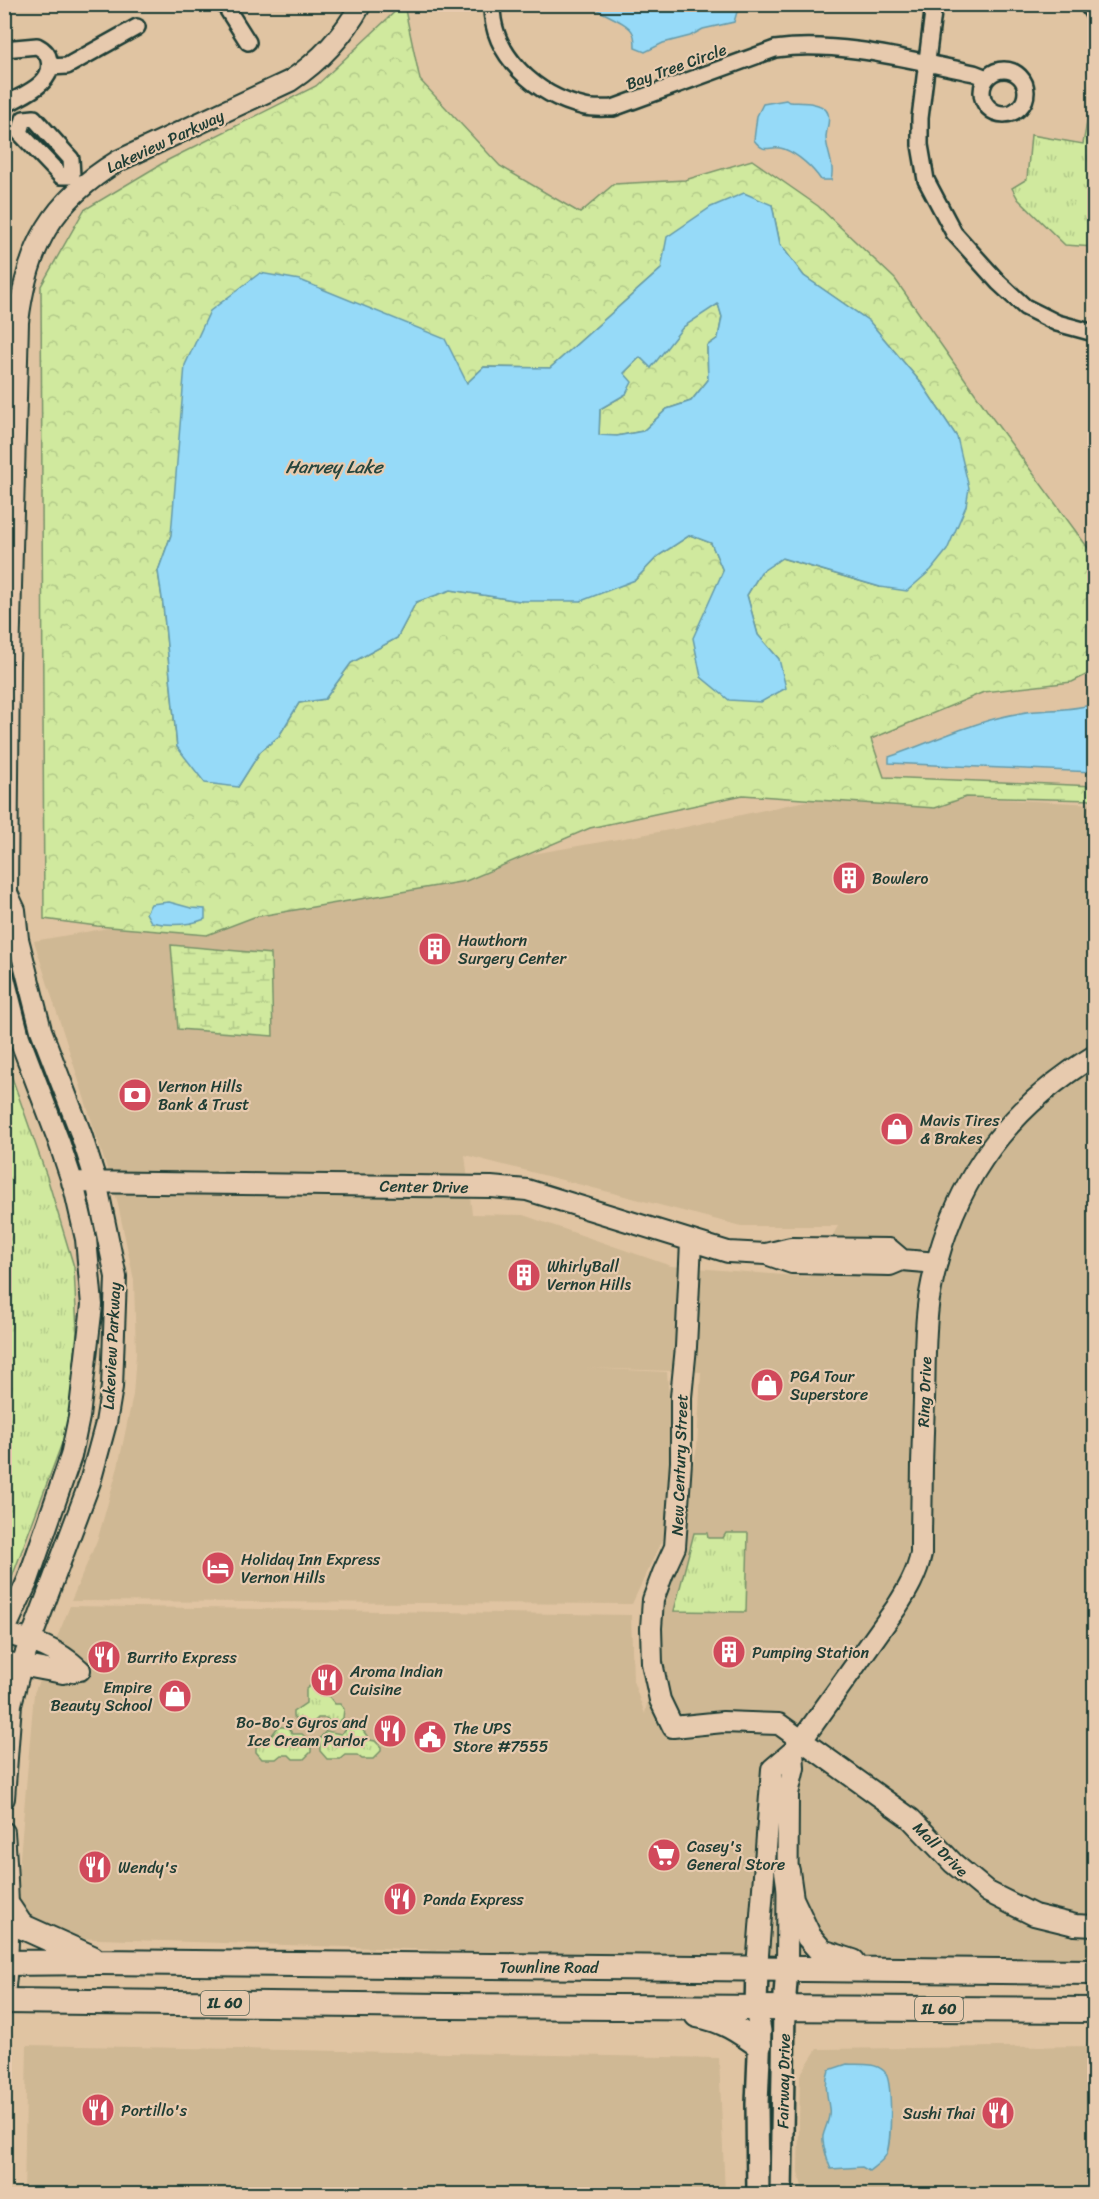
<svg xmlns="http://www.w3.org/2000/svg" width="1099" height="2199" viewBox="0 0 1099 2199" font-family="Sriracha,sans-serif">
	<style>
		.built { fill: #cfb894; fill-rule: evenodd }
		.grass { fill: url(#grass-tufts); stroke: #789369; stroke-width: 1.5 }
		.forest { fill: url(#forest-crowns); stroke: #789369; stroke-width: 1.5; fill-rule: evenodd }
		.wetland { fill: url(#wetland-marsh); stroke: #789369; stroke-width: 1.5 }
		.water { fill: #96daf8; stroke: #669baa; stroke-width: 1.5; fill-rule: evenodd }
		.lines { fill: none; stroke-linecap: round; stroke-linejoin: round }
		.minor-casing { stroke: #1f3d34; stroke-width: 20 }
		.tertiary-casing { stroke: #1f3d34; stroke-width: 24 }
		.secondary-casing { stroke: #1f3d34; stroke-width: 26 }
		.primary-casing { stroke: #1f3d34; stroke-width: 28 }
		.minor { stroke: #e7caae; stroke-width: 15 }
		.tertiary { stroke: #e7caae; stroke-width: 20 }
		.secondary { stroke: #e7caae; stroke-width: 21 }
		.primary { stroke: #e7caae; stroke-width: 24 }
		.labels { text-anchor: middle; stroke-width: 4.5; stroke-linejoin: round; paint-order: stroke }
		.shield { fill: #e7caae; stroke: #5b6759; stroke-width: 1.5 }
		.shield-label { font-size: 15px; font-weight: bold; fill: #1f3d34 }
		.street-label { font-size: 16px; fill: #1f3d34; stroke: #e7caae }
		.poi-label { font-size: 16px; fill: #1f3d34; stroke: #e7caae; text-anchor: start }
		.water-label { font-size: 18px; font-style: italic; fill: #25453e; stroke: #e7caae }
	</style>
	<defs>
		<pattern id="grass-tufts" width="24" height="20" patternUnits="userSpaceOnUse" patternTransform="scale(1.5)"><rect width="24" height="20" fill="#d0e99e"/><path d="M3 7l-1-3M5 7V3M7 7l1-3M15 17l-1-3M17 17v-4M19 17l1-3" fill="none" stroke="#b2c989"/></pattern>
		<pattern id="forest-crowns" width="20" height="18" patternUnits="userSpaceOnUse" patternTransform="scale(1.5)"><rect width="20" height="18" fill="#d0e99e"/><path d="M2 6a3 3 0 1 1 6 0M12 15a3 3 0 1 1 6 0" fill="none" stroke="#b2c989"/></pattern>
		<pattern id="wetland-marsh" width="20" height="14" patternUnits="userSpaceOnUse" patternTransform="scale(1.5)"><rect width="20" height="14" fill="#d0e99e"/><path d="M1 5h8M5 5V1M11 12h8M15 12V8" fill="none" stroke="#b2c989"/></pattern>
	</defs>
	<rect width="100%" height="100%" fill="#e0c4a2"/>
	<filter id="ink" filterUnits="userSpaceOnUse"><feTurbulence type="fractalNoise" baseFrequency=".0167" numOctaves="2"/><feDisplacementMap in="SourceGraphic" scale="12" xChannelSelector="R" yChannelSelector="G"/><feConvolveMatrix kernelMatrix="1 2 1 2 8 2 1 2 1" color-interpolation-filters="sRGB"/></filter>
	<g filter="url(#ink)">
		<path class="built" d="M828,796l145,2 121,6v1161l-468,-9 -588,-19 -22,-32 18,-212 36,-87 561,9 2,66 12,33 18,-99 34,-168 4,-75 -116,-4 82,4 6,82 -5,73 -36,77 -561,-3 27,-63 20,-71 15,-72 3,-41 -2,-74 -17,-80 -83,-259 647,-113zM465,1155l276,71h97l-29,51 -138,-11 -148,-51 -51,-1z
			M27,2045l692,13 6,136h-701z
			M1094,2046v148h-290l-6,-22 2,-97 17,-26z"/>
		<path class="grass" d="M1094,85v162l-29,-2 -47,-46 -6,-11 15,-9 4,-44 52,9z
			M4,1055l43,122 27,90 3,65 -9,95 -63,169z
			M694,1533h13l1,5h15l3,-5h22l-2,79 -72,-1z
			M319,1684l16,20h5l4,5 -1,9 -4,4h-9l-4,-4h-8l-7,7h-9l-9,-9v-4l13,-9v-14l5,-4z
			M350,1725h9l11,15 5,1 6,6v4l-8,8h-11l-5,-4h-12l-5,4h-13l-7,-8v-13l6,-7 15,3z
			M278,1727h9l6,7h9l9,8v10l-7,7h-11l-4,-4h-8l-5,4h-14l-6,-7v-4l5,-5h5z"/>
		<path class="forest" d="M402,5h2l16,75 80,86 80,47 34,-29 71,-4 67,-20 66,46 77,73 98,140 101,137v115l-22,11 -88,10 -113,47 13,38 210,9v14l-128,-3 -31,11 -192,-13 -153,33 -124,53 -212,36 -47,18 -110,-9 -53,-7 -3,-633 43,-76 84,-50 148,-74zM772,205l8,39 24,32 65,45 53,63 35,53 -77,150 -99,-29 -20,14 -14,23 11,40 21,24 -65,-64 9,-24 -12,-28 -21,-8 -32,21 -23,24 -115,21 -69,-11 -35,12 -19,36 -46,25 -26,36 -26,4 -20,33 -19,16 -22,35 -61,-40 -14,-142 -5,-34 13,-36 296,-152 17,-16 66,1 111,-99z
			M718,303l4,14 -4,21 -11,8 1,34 -17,21 -24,8 -24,22 -26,5h-18l1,-27 26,-15 -2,-21 16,-16 11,10 32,-40z"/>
		<path class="wetland" d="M171,945l100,9 2,82 -95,-7z"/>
		<path class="water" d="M589,5h150l-5,17 -31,7 -13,7 -27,7 -18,9 -10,-4c0,-5 0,-11 -2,-15 -5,-11 -33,-20 -44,-28z
			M786,100l3,2c11,1 29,-1 37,8 6,7 0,19 0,28 1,15 9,27 5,42h-10c-8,-12 -23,-26 -37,-31 -15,-5 -18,7 -30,-9l3,-24 6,-12z
			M744,193l28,12 8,39 24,32 65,45 53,63 35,53 12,51 -3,18 -19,44 -16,20 -24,21 -27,-4 -98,-29 -21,14 -14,23 11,40 21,24 7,29 -25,14 -32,-2 -28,-23 -8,-39 30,-67 -12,-28 -21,-8 -32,21 -23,24 -54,21h-61l-69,-11 -35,12 -19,36 -46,25 -26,36 -26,4 -20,33 -19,16 -22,35 -33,-4 -28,-36 -14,-142 -5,-34 13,-36 14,-170 25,-54 50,-38 40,7 145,59 22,44 17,-16 66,1 111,-99 6,-32 44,-30zM718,304l4,13 -4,21 -11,8 1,34 -17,21 -24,8 -24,22 -26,5 -18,-1 1,-26 26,-15 6,-12 -8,-9 16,-16 11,11 32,-41z
			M1094,704v68l-205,-9v-6c43,-15 87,-37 132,-44 24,-4 50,-2 73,-9z
			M169,902l22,6 14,1v10c-18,7 -35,7 -54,3l-5,-9 5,-9z
			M847,2064c12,1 27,-2 37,7 9,8 8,72 2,84 -3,6 -11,11 -17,16l-7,-4 -31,2c-3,-6 -9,-26 -8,-33 2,-9 8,-18 6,-28 -2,-15 -5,-23 0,-38z"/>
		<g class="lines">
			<g class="minor-casing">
				<path id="minor" d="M224,4l24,38
					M492,4c-1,52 45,92 93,103 9,2 19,1 28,1l162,-59c64,-9 135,11 199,24l13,5
					M934,4l-14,114v27l6,35 28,53 45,50 26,24 32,16 37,10
					M1087,4l7,11
					M4,49l33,-3c6,3 11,7 12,14 6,23 -25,34 -40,43
					M50,67l17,-1 70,-39
					M982 92a22 22 0 1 1 44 0a22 22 0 1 1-44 0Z
					M34,118l37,41 1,17h-11l-41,-43 4,-14z"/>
			</g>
			<g class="tertiary-casing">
				<path id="tertiary" d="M4,901l3,-8 2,-231 9,-340c9,-75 34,-121 100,-161l172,-80c30,-20 53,-44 71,-77
					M4,978l15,59 40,105 15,45 12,52 6,66 -13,112 -8,39 -43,124 -24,52
					M72,1182l419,5 36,3 201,62 38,2 25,-6 98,1 13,11
					M691,1242l-5,105 -5,50v65l-6,85 -12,26 -10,27 -2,28 1,35 8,37 13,27 50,-5 56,2 132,95 42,44 35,29 46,23 41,10 19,1
					M766,1254l26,9 98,2 12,-5 35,3
					M4,1633c31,9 52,15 76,37
					M4,1662l59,11 17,-3
					M4,1798l7,-94 10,-38 69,-184 16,-59 6,-36 4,-110 -20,-96 -15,-47 -40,-104 -23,-91 -3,-29 -8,-17
					M4,1832c4,55 7,108 0,163
					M757,1968l15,-199 21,-18 9,-11 94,-132c11,-17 21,-34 25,-54 0,-52 1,-103 3,-155 1,-33 0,-67 5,-100 18,-107 72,-187 165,-243
					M787,1968l1,-174 6,-26 -1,-17"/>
			</g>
			<g class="secondary-casing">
				<path id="secondary" d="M757,1968l-1,40 4,23 -3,73 1,90
					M781,2194l3,-185 3,-41"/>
			</g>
			<g class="primary-casing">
				<path id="primary" d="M787,1871l4,28 18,38 13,15 31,10
					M9,1908l12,18 71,32
					M4,1963l95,-1 995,10
					M4,2001l442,5 648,4
					M697,2015c27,5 41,15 62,30"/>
			</g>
			<use href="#minor" class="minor"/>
			<use href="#tertiary" class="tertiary"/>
			<use href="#secondary" class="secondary"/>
			<use href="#primary" class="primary"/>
		</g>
	</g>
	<defs>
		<g id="building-disc" transform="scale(1.725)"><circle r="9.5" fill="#d1495b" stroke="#e7caae"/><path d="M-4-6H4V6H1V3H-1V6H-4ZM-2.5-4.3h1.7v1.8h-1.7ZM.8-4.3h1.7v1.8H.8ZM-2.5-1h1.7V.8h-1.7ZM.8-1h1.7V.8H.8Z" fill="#fff"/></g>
		<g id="bank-disc" transform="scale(1.725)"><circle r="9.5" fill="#d1495b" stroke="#e7caae"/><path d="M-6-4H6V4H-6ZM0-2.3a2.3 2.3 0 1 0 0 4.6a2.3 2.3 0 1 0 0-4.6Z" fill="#fff"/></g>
		<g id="shop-disc" transform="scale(1.725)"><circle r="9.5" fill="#d1495b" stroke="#e7caae"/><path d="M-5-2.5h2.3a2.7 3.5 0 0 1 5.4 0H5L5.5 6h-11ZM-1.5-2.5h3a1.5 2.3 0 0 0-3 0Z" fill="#fff"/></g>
		<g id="hotel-disc" transform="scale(1.725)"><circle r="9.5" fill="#d1495b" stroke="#e7caae"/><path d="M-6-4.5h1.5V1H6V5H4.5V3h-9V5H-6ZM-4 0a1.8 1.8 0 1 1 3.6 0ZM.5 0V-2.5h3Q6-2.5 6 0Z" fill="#fff"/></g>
		<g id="restaurant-disc" transform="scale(1.725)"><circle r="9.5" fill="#d1495b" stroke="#e7caae"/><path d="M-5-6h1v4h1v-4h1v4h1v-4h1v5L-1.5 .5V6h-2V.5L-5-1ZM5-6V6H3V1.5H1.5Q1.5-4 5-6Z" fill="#fff"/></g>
		<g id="civic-disc" transform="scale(1.725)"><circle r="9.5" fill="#d1495b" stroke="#e7caae"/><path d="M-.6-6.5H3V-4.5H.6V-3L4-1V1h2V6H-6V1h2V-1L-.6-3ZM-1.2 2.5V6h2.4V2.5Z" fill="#fff"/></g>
		<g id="supermarket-disc" transform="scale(1.725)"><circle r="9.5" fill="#d1495b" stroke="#e7caae"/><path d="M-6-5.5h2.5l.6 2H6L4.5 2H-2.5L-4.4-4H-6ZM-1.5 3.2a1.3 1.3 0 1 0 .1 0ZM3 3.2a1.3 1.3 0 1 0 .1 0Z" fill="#fff"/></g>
	</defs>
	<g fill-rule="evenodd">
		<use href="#building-disc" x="849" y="878"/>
		<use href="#building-disc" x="435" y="949"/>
		<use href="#bank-disc" x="135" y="1095"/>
		<use href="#shop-disc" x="897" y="1129"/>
		<use href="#building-disc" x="524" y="1275"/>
		<use href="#shop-disc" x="767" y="1385"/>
		<use href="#hotel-disc" x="218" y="1568"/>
		<use href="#building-disc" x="729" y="1652"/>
		<use href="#restaurant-disc" x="104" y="1657"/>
		<use href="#restaurant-disc" x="327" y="1680"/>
		<use href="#shop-disc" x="175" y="1696"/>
		<use href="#restaurant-disc" x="390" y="1731"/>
		<use href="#civic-disc" x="430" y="1737"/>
		<use href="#supermarket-disc" x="664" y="1855"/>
		<use href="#restaurant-disc" x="95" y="1867"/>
		<use href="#restaurant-disc" x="400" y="1899"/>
		<use href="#restaurant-disc" x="98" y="2110"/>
		<use href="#restaurant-disc" x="998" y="2113"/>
	</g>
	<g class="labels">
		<g class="shield">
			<rect x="201" y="1991" width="48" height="24" rx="4.5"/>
			<rect x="915" y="1997" width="48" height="24" rx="4.5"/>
		</g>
		<g class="shield-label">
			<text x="225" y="2008">IL 60</text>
			<text x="939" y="2014">IL 60</text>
		</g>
		<g class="street-label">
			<text transform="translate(676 66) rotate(-20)" y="6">Bay Tree Circle</text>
			<text transform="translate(165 141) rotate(-25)" y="6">Lakeview Parkway</text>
			<text transform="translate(424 1186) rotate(1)" y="6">Center Drive</text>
			<text transform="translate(111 1346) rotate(-87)" y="6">Lakeview Parkway</text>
			<text transform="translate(924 1392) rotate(-88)" y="6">Ring Drive</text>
			<text transform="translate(679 1465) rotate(-88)" y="6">New Century Street</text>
			<text transform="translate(941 1849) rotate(45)" y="6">Mall Drive</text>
			<text x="549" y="1973">Townline Road</text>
			<text transform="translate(783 2081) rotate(-89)" y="6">Fairway Drive</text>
		</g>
		<g class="poi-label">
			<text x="872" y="884">Bowlero</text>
			<text x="458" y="946">Hawthorn<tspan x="458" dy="18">Surgery Center</tspan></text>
			<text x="158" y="1092">Vernon Hills<tspan x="158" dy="18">Bank &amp; Trust</tspan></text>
			<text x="920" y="1126">Mavis Tires<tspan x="920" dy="18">&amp; Brakes</tspan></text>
			<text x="547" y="1272">WhirlyBall<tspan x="547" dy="18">Vernon Hills</tspan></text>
			<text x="790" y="1382">PGA Tour<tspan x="790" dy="18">Superstore</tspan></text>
			<text x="241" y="1565">Holiday Inn Express<tspan x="241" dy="18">Vernon Hills</tspan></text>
			<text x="752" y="1658">Pumping Station</text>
			<text x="127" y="1663">Burrito Express</text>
			<text x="350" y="1677">Aroma Indian<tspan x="350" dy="18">Cuisine</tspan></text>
			<text x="152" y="1693" text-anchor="end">Empire<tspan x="152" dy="18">Beauty School</tspan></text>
			<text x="367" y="1728" text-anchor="end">Bo-Bo's Gyros and<tspan x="367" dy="18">Ice Cream Parlor</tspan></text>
			<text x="453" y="1734">The UPS<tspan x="453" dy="18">Store #7555</tspan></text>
			<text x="687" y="1852">Casey's<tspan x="687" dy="18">General Store</tspan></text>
			<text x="118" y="1873">Wendy's</text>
			<text x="423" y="1905">Panda Express</text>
			<text x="121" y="2116">Portillo's</text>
			<text x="975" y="2119" text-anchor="end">Sushi Thai</text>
		</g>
		<g class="water-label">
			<text x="334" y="473">Harvey Lake</text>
		</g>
	</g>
	<rect width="1099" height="2199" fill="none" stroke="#e7caae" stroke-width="24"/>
	<rect x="12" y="12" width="1075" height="2175" fill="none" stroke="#1f3d34" stroke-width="2" filter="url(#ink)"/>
</svg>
